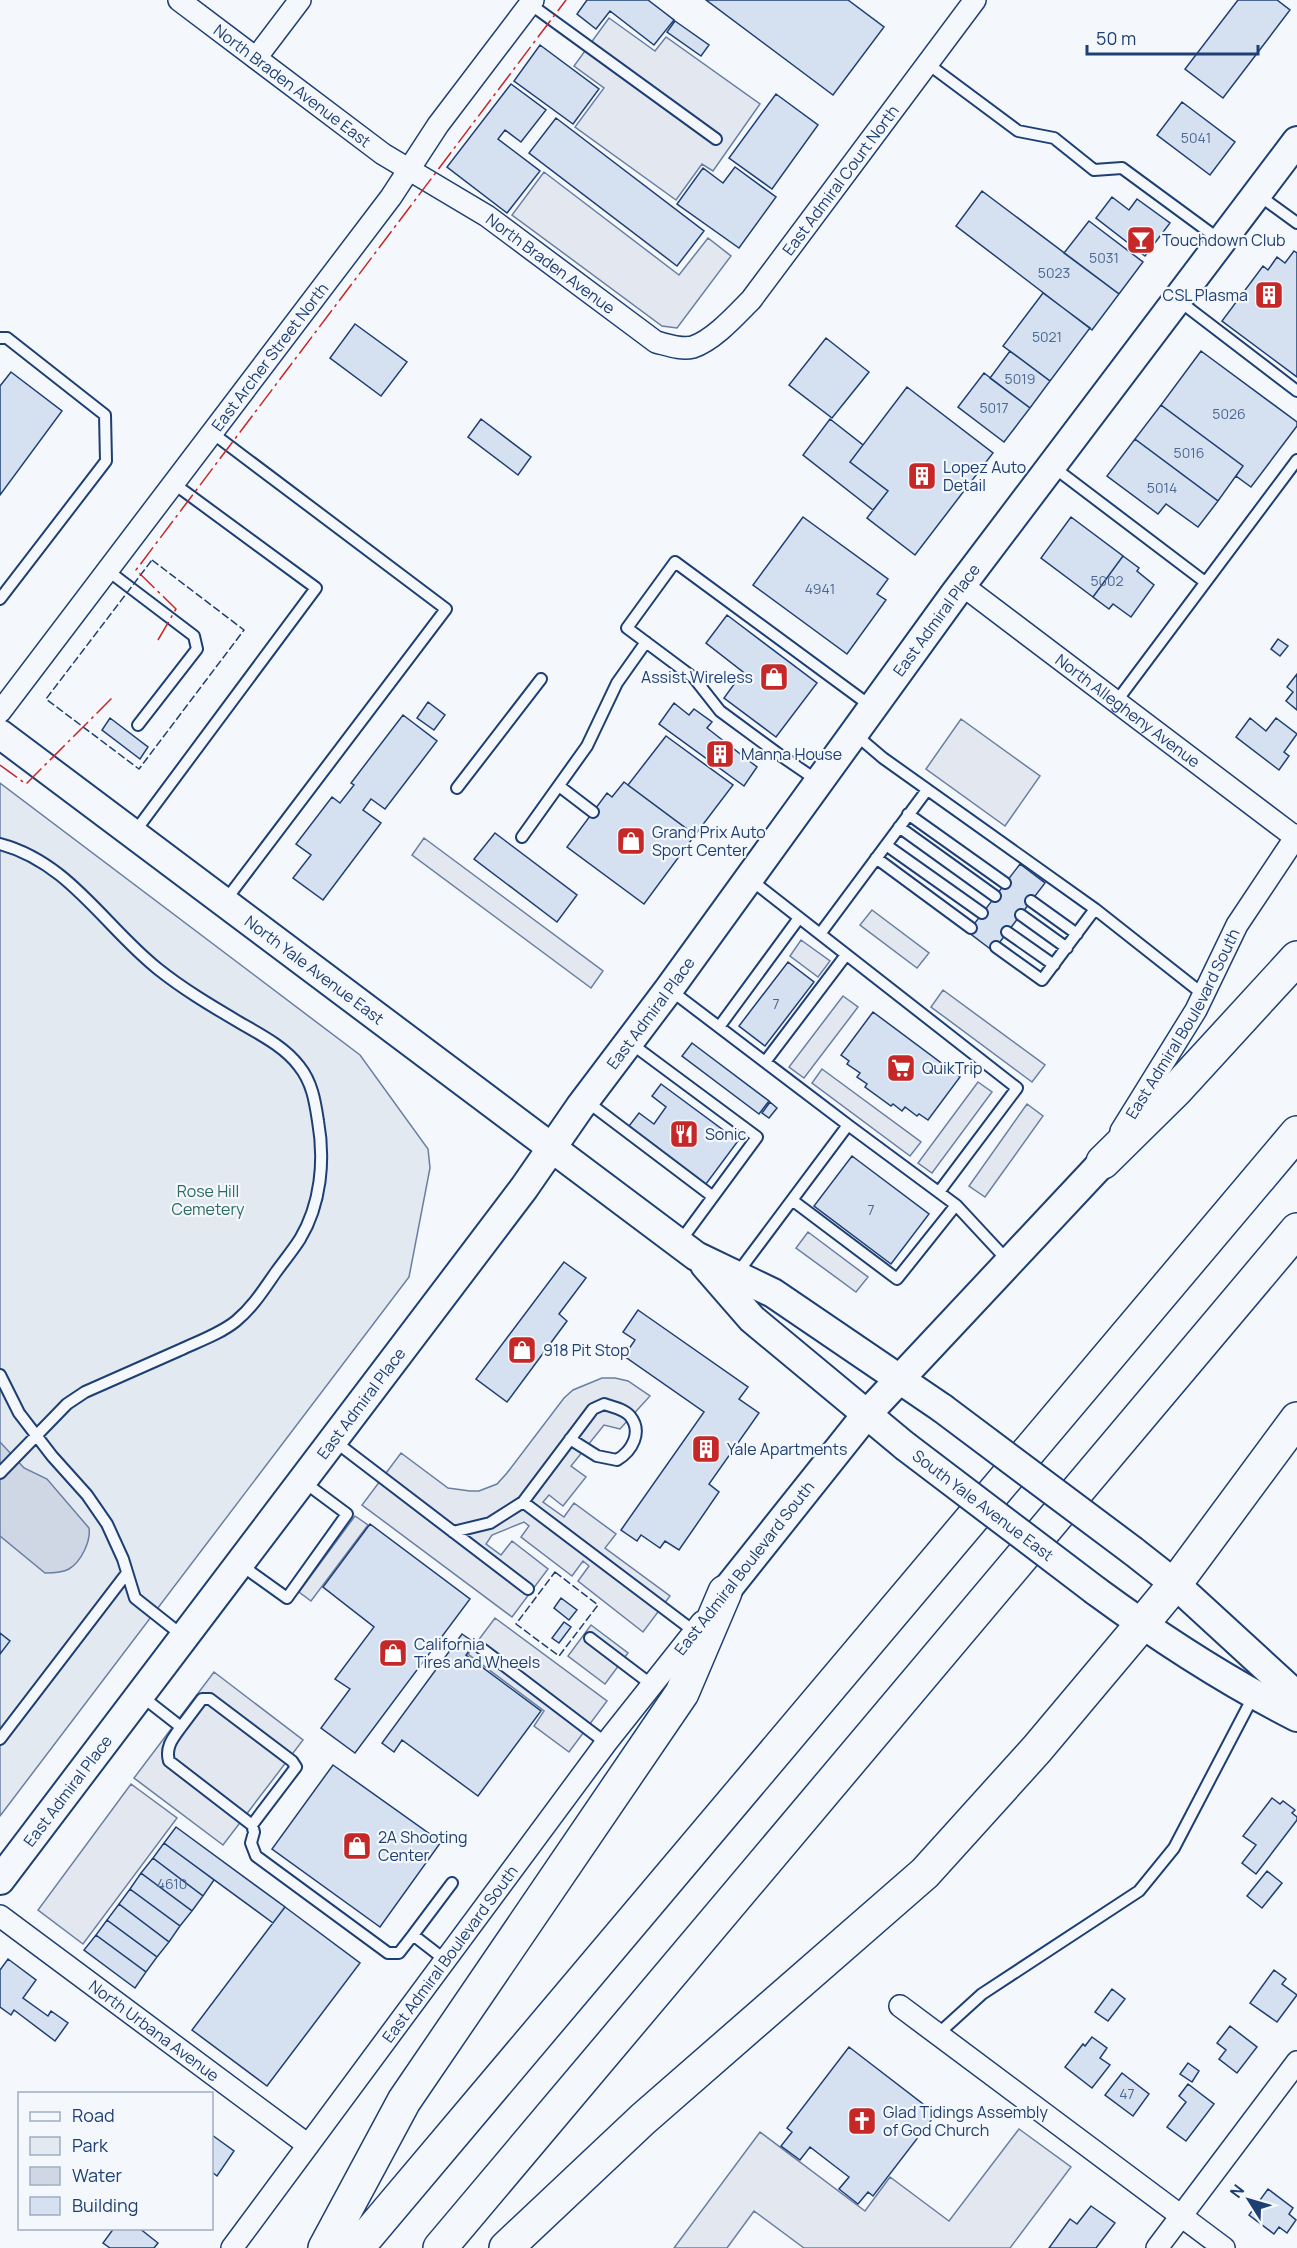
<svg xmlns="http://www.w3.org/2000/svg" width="1297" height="2248" viewBox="0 0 1297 2248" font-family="Manrope,sans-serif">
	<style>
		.green { fill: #e3e9f0; stroke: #687fa3; stroke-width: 1.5 }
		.parking { fill: #e3e8f0; stroke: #687fa3; stroke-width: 1.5 }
		.water { fill: #cfd7e4; stroke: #687fa3; stroke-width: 1.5 }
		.building { fill: #d5e0f0; stroke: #1d3f73; stroke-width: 1.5 }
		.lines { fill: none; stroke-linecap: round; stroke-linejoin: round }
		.lane-casing { stroke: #1d3f73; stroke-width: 14 }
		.street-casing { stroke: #1d3f73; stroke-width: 24 }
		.secondary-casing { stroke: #1d3f73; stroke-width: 32 }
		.highway-casing { stroke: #1d3f73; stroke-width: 36 }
		.lane { stroke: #f4f7fb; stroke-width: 10 }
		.street { stroke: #f4f7fb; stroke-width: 21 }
		.secondary { stroke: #f4f7fb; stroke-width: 28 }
		.highway { stroke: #f4f7fb; stroke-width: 33 }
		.secondary-bridge-casing { stroke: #1d3f73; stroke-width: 32; stroke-linecap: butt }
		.secondary-bridge { stroke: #f4f7fb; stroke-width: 28 }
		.fence { stroke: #1d3f73; stroke-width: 1.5; stroke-dasharray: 8 3; stroke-linecap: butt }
		.power { stroke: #c62828; stroke-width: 1.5; stroke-dasharray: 21 4.5 3 4.5; stroke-linecap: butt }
		.labels { text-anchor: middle; stroke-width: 4.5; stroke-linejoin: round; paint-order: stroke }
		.number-label { font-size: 14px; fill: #4b6792 }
		.street-label { font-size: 16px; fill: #1d3f73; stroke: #f4f7fb }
		.poi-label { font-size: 16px; fill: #1d3f73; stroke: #f4f7fb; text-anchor: start }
		.park-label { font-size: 16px; fill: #2c6c60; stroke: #f4f7fb }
	</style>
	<rect width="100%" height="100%" fill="#f4f7fb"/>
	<path class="green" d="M0,783l360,272 68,94 2,19 -21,109 -409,539z"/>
	<path class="parking" d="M609,18l46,33 11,-14 94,67 -47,67 -11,-7 -26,36 -101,-73 29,-39 -30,-22z
		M544,172l135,103 29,-37 23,18 -54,72 -15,-2 -150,-111z
		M961,719l79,57 -35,50 -79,-57z
		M424,838l179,133 -12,17 -179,-133z
		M872,910l57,43 -12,15 -57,-43z
		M801,940l29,21 -12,16 -28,-21z
		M943,990l102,75 -13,17 -101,-75z
		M843,996l15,11 -54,71 -15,-11z
		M822,1069l99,73 -11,14 -98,-73z
		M978,1082l14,10 -60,81 -14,-10z
		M1027,1104l16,12 -58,81 -16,-11z
		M808,1232l60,45 -12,15 -60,-44z
		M602,1378h13l13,3 22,15 -30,33 -16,-4 -33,41 15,11 -23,29 -14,-11 -6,7 21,15 10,-14 42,31 -11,14 65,48 -27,36 -65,-51 11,-15 -6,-5 -11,15 -51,-39 8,-11 -5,-4 -32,13 -6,9 15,11 11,-14 36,28 -36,48 -150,-112 39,-52 47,35 22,3h9l18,-7 10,-11 57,-75 9,-8z
		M355,1516l13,9 -57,76 -12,-9z
		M495,1618l112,83 -38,51 -35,-26 10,-15 -76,-57z
		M591,1625l37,28 -23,31 -37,-28z
		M214,1672l89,68 -80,105 -89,-67z
		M131,1784l46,34 -94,126 -45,-34z
		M1019,2129l52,38 -61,81h-206l-50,-37 -27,37h-53l86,-116 105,79 25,-34 59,44z"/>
	<path class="water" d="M0,1442l24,26 23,11 42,49c2,13 -8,34 -20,41 -7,4 -17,4 -24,4l-45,-37z"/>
	<path class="building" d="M587,0h61l26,20 -20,25 -44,-34 -14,18 -19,-15z
		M706,0h142l36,27 -51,68z
		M1238,0h39l13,10 -67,88 -38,-29z
		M675,21l34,24 -8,11 -34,-24z
		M540,45l59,44 -26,35 -59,-43z
		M511,84l35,26 -25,32 -16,-12 -7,9 42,32 -33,42 -60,-46z
		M776,94l42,31 -46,64 -43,-31z
		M1182,102l53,40 -25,33 -53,-40z
		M556,118l148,113 -27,35 -148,-113z
		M735,167l41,30 -37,51 -62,-44 26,-36 20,15z
		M982,191l137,103 -27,36 -136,-104z
		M1112,197l17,13 8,-11 33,24 -25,33 -49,-38z
		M1089,221l54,41 -24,32 -55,-41z
		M1294,251l3,2v124l-75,-56 41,-55 5,4 9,-13 8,6z
		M1043,293l47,35 -40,53 -47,-35z
		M355,324l52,38 -26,34 -51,-38z
		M826,338l43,34 -37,46 -43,-33z
		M1010,351l40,30 -20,27 -40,-30z
		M1201,351l96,71v4l-46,61 -15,-11 7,-10 -82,-61z
		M11,372l51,39 -62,84v-109z
		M984,373l46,35 -26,34 -46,-35z
		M907,387l86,66 -78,102 -48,-37 21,-27 -38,-29z
		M1161,405l82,61 -25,35 -83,-62z
		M481,419l50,38 -13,18 -50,-38z
		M830,419l33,26 -13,17 38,29 -15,19 -70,-55z
		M1135,439l83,62 -20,26 -32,-23 -8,10 -51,-38z
		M803,517l85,62 -11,15 9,6 -39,54 -94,-69z
		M1071,517l52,39 -30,41 -52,-39z
		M1123,556l16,12 -2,3 17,14 -23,32 -18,-13 -4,5 -16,-12z
		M727,615l90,68 -41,54 -52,-39 19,-26 -37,-29z
		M1278,639l10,7 -8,10 -9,-7z
		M1297,674v36l-11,-9 7,-9 -6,-5z
		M428,702l17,13 -11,15 -17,-12z
		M674,703l15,12 5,-6 18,13 -5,6 50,39 -13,19 -85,-62z
		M403,715l34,26 -52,68 -14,-10 -8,11 18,13 -58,77 -30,-22 18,-23 -15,-11 36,-47 8,6 14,-18 -3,-2z
		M110,718l38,29 -8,12 -38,-29z
		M1250,718l16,13 10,-13 21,16 -13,18 5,4 -10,14 -43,-33z
		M666,736l67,49 -38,50 -67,-50z
		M624,782l71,53 -51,69 -77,-57 40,-54 5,4z
		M495,833l82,62 -20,27 -83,-63z
		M1020,864l25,19 -52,68 -25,-19z
		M788,962l26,20 -49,64 -26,-20z
		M873,1012l87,65 -32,43 -9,-6 -2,2 -12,-9 -3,4 -9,-7 -2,2 -26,-19 2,-3 -10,-7 3,-4 -13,-9 2,-3 -8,-6z
		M692,1043l77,58 -10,13 -77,-58z
		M661,1084l77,57 -32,43 -77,-58 10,-13 15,11 12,-17 -14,-11z
		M770,1102l7,6 -8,10 -7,-5z
		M852,1156l77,58 -38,50 -77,-58z
		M564,1262l22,16 -27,36 8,7 -60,81 -31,-23z
		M638,1310l110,77 -9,12 20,14 -50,71 10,8 -40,58 -14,-9 -5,7 -19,-13 -4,6 -16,-11 83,-118 -80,-56 11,-16 -12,-8z
		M370,1524l100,75 -115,154 -34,-25 29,-39 -15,-10 39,-52 -51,-40z
		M561,1598l16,12 -8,10 -15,-12z
		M564,1622l7,5 -12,16 -7,-5z
		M0,1633l10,8 -10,13z
		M462,1634l13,9 -9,12 75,56 -63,85 -76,-56 -8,12 -12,-9z
		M333,1765l108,77 -61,85 -108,-78z
		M1272,1798l8,6 3,-3 12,9 -3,3 5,4v3l-41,54 -14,-11 14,-18 -13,-9z
		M176,1827l109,80 -12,16 -109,-80z
		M164,1843l50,37 -11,16 -50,-38z
		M153,1858l50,38 -11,15 -51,-38z
		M1267,1871l15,12 -20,25 -15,-12z
		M141,1873l51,38 -12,15 -50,-37z
		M130,1889l50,37 -11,16 -50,-38z
		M119,1904l50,38 -12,15 -50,-37z
		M285,1907l75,56 -93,123 -75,-56z
		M107,1920l50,37 -11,15 -50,-37z
		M96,1935l50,37 -11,16 -51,-38z
		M8,1959l28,21 -13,18 25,18 3,-5 17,12 -13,18 -41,-31 -3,5 -11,-8v-37z
		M1274,1970l12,9 -4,5 15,11 -20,27 -27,-19z
		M1112,1989l13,10 -17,22 -13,-9z
		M1230,2026l27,21 -20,26 -18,-14 7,-9 -9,-7z
		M1092,2037l15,11 -7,10 10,7 -18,23 -27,-21 18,-23 2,2z
		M849,2047l87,67 -63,82 -5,-4 -10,12 -19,-15 10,-12 -39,-30 -10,13 -19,-14 11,-14 -5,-4z
		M1188,2063l11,8 -7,11 -12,-8z
		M1122,2073l27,21 -16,22 -28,-21z
		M1188,2084l26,20 -28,37 -19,-14 19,-25 -7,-6z
		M212,2135l22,16 -17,25 -5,-4z
		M1268,2189l25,19 -4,6 7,6 -9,13 -8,-6 -5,7 -25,-19z
		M1091,2206l24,17 -19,25h-47l21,-29 7,5z
		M114,2228h25l19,15 -4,5h-44l-7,-5z"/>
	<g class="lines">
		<g class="lane-casing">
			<path id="lane" d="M530,4l186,135
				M928,64l90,67 36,7 40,32 28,-2 98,72
				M1257,194l40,29
				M1178,300l119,91
				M0,338h7l98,77 1,46 -106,138
				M211,432l235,177 -221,292
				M1052,466l153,116
				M107,570l87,66 3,13 -59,76
				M1116,702l181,-242
				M856,735l27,23 212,151 109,86
				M818,781l-41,-28 -57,-42 -26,-33 -67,-50 48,-66 197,145
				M559,786l34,26
				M457,788l84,-109
				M908,814l97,69
				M899,827l96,69
				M134,833l182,-245 -143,-105
				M522,837l65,-91 30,-63 29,-41
				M0,844c69,18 105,83 158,125 25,20 52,36 79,52 22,13 47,25 62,45 13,16 16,35 19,55 7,39 3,83 -18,118 -7,11 -16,22 -24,33 -12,17 -23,35 -40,49 -16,13 -37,20 -56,29 -32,14 -63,28 -95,42l-18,12 -67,69
				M886,845l96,68
				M876,858l95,70
				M751,880l266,208 -78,104
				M1031,901l46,33
				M1021,915l46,33
				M1007,932l47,33
				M820,934l107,-144
				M996,947l46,33 53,-71
				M669,989l179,136
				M719,1027l80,-109
				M629,1042l128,95 -78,106
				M765,1062l81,-107
				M585,1100l127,96
				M956,1205l53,57
				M736,1275l112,-150 108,80 -59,74 -105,-79
				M0,1375l19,38 33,43 35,39 20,29 16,35 12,39 48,38
				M333,1440l195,149
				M523,1502l172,130
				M453,1532l37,-9 33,-21 70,-93 11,-5c9,3 20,5 26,12 13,16 2,35 -13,44l-20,-4 -27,-17
				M241,1565l46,33 60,-84 -43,-32
				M590,1638l62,47
				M481,1648l125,95
				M140,1695l41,32c-8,11 -16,20 -12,34l83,64 2,7 -3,11 5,13 132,97h11l14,-18 31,24
				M181,1727l21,-28h8l82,62 4,6 -44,58
				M0,1739l127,-166
				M413,1935l39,-52
				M938,2034l44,-40 157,-103 35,-43 80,-153"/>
		</g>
		<g class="street-casing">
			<g id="street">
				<path id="s1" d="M179,0l204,154 104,62 169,126c12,3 25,8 37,5 21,-7 43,-32 58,-47l224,-300"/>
				<path d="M256,58l44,-58"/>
				<path id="s2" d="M962,585l333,252"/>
				<path id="s3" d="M0,712l391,-515 47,-72 95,-125"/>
				<path id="s4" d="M1121,1131l75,-121 41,-85 60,-90"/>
				<path id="s5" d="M0,1916l308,229"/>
				<path d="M900,2006l324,242"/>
				<path id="s6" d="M232,2248l374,-505 96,-121"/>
				<path d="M1157,2248l140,-186"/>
			</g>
		</g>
		<g class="secondary-casing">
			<g id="secondary">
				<path id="s7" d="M0,734l696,522 77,37 169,115"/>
				<path d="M705,1265l47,54 153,127"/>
				<path d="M1133,1551l42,33 122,112"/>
				<path d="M1096,1591c64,47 130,90 201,126"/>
				<path d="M725,1592l141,-177 237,-253"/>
				<path id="s8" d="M0,1880l524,-692 56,-81 89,-118 285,-394 343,-454"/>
			</g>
		</g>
		<g class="highway-casing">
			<path id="highway" d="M1103,1162l72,-71 122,-133
				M325,2248l79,-147 278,-408 43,-101
				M357,2248l940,-1115
				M440,2248l857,-1018
				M506,2248l137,-129 282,-246 112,-124 105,-125 33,-40 122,-165"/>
		</g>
		<use href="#lane" class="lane"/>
		<use href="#street" class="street"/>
		<use href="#secondary" class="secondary"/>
		<use href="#highway" class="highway"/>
		<g class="secondary-bridge-casing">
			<g id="secondary-bridge">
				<path d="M942,1408l191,143"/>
				<path id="s9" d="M905,1446l191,145"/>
			</g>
		</g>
		<use href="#secondary-bridge" class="secondary-bridge"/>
		<path class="fence" d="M152,560l92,70 -105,139 -93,-70z
			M555,1572l43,33 -39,51 -43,-32z"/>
		<path class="power" d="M158,640l18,-31 -40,-39 430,-570
			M0,765l26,19 87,-87"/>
	</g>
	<defs>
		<g id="bar-square" transform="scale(1.5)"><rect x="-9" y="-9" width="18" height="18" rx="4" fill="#c62828" stroke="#f4f7fb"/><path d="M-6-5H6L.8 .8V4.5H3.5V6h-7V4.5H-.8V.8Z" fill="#fff"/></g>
		<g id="building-square" transform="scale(1.5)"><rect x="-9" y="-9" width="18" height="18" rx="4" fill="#c62828" stroke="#f4f7fb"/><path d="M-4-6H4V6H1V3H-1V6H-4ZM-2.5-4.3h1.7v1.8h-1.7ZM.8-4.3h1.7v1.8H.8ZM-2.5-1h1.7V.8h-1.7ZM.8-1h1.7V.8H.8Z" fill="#fff"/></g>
		<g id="shop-square" transform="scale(1.5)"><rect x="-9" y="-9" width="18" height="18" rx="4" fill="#c62828" stroke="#f4f7fb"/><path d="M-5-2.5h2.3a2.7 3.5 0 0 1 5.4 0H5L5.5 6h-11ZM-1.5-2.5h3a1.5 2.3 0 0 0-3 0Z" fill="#fff"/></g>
		<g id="supermarket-square" transform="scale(1.5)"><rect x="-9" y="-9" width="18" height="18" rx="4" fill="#c62828" stroke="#f4f7fb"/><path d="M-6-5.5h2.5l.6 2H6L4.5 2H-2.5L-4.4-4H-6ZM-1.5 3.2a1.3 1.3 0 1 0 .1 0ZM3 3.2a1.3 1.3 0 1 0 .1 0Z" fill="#fff"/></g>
		<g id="restaurant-square" transform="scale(1.5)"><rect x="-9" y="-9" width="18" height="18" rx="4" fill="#c62828" stroke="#f4f7fb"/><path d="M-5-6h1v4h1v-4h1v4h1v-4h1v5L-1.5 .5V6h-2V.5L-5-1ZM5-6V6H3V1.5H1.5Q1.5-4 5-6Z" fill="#fff"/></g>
		<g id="church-square" transform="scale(1.5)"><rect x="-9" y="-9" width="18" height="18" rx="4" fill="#c62828" stroke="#f4f7fb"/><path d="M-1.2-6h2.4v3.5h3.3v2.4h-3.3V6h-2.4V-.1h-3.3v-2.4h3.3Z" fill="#fff"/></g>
	</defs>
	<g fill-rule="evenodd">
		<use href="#bar-square" x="1141" y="240"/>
		<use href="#building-square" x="1269" y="295"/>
		<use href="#building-square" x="922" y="476"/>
		<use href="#shop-square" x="774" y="677"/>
		<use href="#building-square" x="720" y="754"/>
		<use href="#shop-square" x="631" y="841"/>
		<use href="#supermarket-square" x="901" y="1068"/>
		<use href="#restaurant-square" x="684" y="1134"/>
		<use href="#shop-square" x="522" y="1350"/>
		<use href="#building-square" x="706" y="1449"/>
		<use href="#shop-square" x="393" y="1653"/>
		<use href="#shop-square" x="357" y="1846"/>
		<use href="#church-square" x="862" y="2121"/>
	</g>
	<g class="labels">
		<g class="number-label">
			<text x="1196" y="143">5041</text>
			<text x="1104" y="263">5031</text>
			<text x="1054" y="278">5023</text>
			<text x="1047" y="342">5021</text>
			<text x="1020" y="384">5019</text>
			<text x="994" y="413">5017</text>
			<text x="1229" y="419">5026</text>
			<text x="1189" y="458">5016</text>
			<text x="1162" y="493">5014</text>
			<text x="1107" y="586">5002</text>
			<text x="820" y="594">4941</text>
			<text x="776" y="1009">7</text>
			<text x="871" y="1215">7</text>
			<text x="172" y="1889">4610</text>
			<text x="1127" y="2099">47</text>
		</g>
		<g class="street-label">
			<text dy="6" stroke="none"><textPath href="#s1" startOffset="142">North Braden Avenue East</textPath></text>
			<text dy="6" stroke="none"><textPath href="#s1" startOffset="850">East Admiral Court North</textPath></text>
			<text dy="6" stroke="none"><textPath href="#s1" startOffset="456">North Braden Avenue</textPath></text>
			<text dy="6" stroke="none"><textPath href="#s3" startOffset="446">East Archer Street North</textPath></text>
			<text dy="6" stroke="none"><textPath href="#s8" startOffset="1570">East Admiral Place</textPath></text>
			<text dy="6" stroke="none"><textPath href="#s2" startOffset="208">North Allegheny Avenue</textPath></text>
			<text dy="6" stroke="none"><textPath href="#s7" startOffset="393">North Yale Avenue East</textPath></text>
			<text dy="6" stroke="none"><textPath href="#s8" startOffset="1084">East Admiral Place</textPath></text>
			<text dy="6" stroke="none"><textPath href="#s4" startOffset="124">East Admiral Boulevard South</textPath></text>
			<text dy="6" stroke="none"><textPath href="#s8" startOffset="598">East Admiral Place</textPath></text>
			<text dy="6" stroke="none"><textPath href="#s9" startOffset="98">South Yale Avenue East</textPath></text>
			<text transform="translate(744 1568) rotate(-52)" y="6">East Admiral Boulevard South</text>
			<text dy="6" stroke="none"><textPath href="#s8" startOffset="112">East Admiral Place</textPath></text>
			<text dy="6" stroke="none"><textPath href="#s6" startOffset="366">East Admiral Boulevard South</textPath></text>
			<text dy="6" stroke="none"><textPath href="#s5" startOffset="192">North Urbana Avenue</textPath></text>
		</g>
		<g class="poi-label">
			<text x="1162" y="246">Touchdown Club</text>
			<text x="1248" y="301" text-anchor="end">CSL Plasma</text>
			<text x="943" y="473">Lopez Auto<tspan x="943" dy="18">Detail</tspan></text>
			<text x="753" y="683" text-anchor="end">Assist Wireless</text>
			<text x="741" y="760">Manna House</text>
			<text x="652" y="838">Grand Prix Auto<tspan x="652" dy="18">Sport Center</tspan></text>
			<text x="922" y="1074">QuikTrip</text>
			<text x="705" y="1140">Sonic</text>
			<text x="543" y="1356">918 Pit Stop</text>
			<text x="727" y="1455">Yale Apartments</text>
			<text x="414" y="1650">California<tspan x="414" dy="18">Tires and Wheels</tspan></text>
			<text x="378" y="1843">2A Shooting<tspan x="378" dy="18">Center</tspan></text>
			<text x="883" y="2118">Glad Tidings Assembly<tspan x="883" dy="18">of God Church</tspan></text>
		</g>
		<g class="park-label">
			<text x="208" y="1197">Rose Hill<tspan x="208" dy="18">Cemetery</tspan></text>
		</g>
	</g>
	<rect x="18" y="2092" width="195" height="138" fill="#f4f7fb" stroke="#9eadc5" stroke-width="1.5"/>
	<rect x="30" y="2112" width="30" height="9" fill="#f4f7fb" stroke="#9eadc5" stroke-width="1.5"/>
	<text x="72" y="2122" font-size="18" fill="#1d3f73">Road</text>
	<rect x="30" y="2137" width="30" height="18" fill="#e3e9f0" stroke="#9eadc5" stroke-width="1.5"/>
	<text x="72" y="2152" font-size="18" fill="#1d3f73">Park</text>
	<rect x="30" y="2167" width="30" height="18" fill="#cfd7e4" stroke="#9eadc5" stroke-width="1.5"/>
	<text x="72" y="2182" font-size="18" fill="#1d3f73">Water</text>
	<rect x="30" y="2197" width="30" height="18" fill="#d5e0f0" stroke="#9eadc5" stroke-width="1.5"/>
	<text x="72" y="2212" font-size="18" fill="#1d3f73">Building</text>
	<g transform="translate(1249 2200) rotate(307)" stroke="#f4f7fb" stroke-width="4.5" paint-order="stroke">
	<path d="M0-4.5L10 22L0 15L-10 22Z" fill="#1d3f73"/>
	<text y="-9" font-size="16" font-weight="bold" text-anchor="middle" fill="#1d3f73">N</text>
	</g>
	<path d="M1087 45v9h171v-9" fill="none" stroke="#1d3f73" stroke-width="3"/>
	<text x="1096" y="45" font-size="18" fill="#1d3f73" stroke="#f4f7fb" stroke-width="4.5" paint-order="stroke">50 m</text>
</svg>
